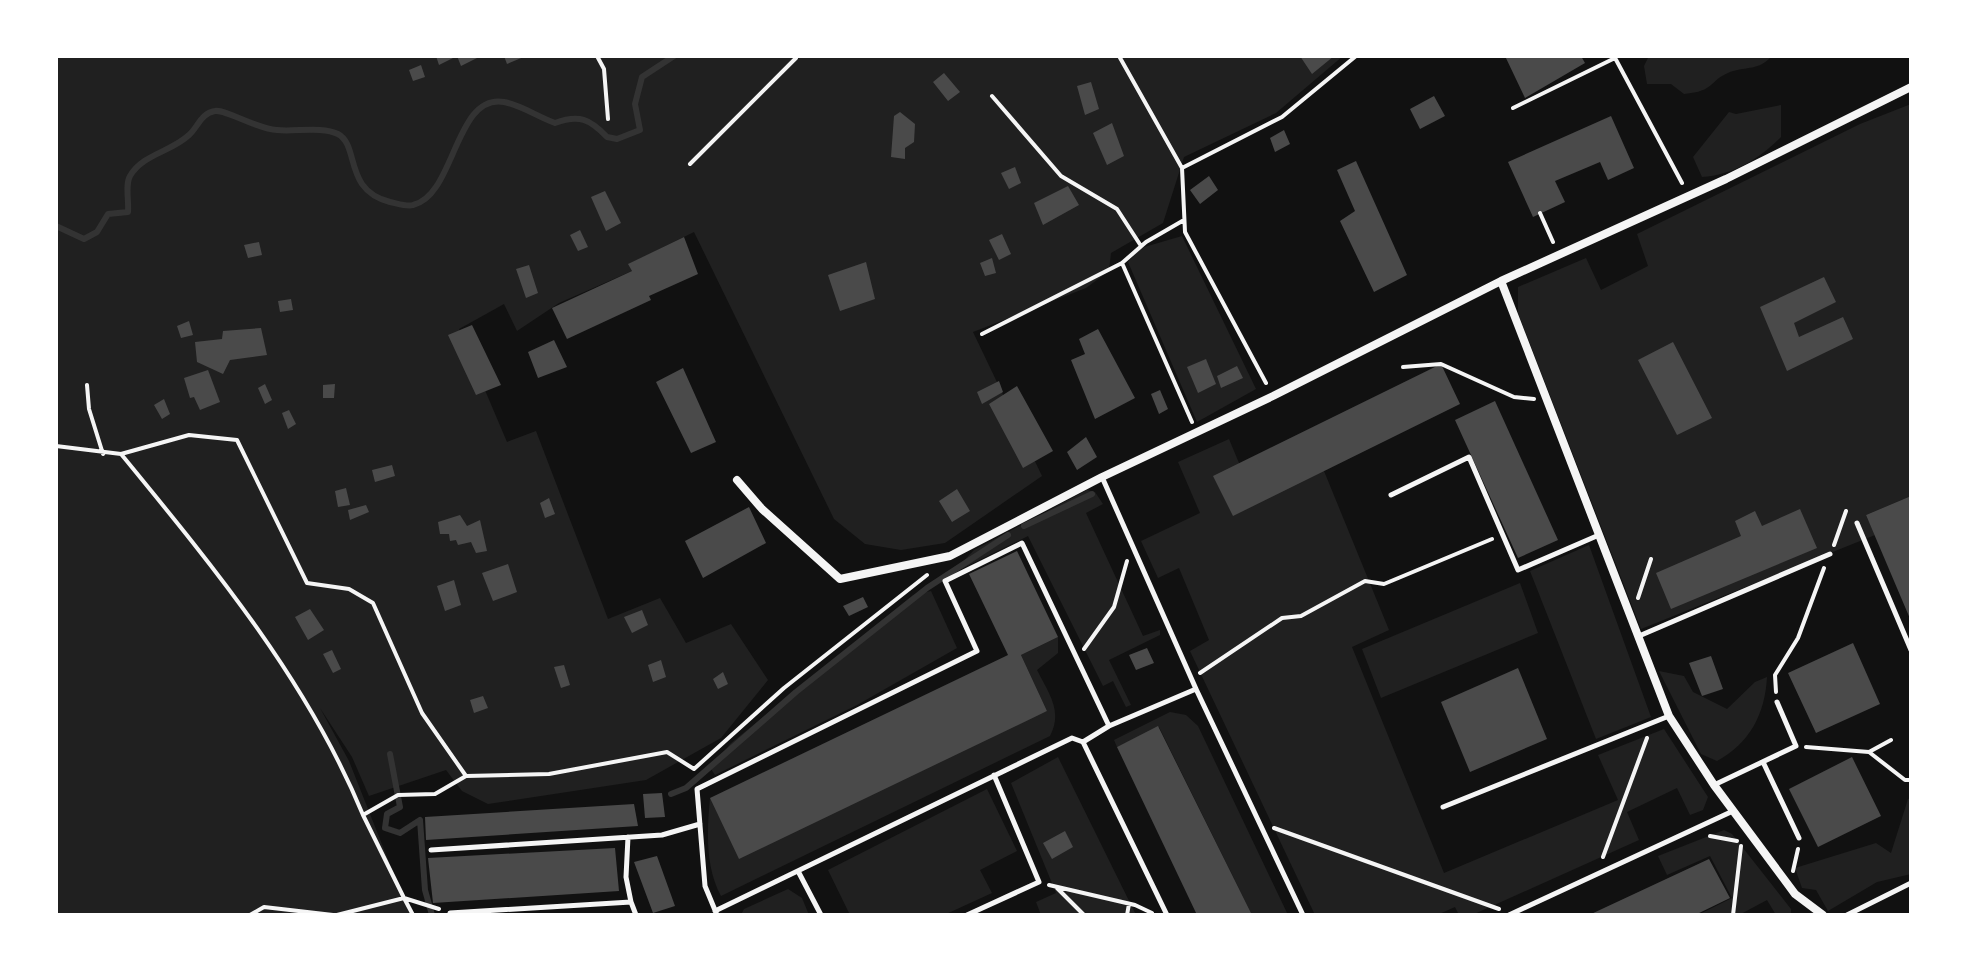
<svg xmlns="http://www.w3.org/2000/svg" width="1967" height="971" viewBox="0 0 1967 971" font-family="'DejaVu Sans',sans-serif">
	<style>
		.green { fill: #202020 }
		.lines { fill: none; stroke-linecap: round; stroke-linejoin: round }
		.stream { stroke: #333; stroke-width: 6 }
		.building { fill: #4a4a4a }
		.path { stroke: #f5f5f5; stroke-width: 4 }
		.service { stroke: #f5f5f5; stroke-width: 5 }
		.minor { stroke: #f5f5f5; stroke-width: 8 }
	</style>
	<rect width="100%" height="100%" fill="#111"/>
	<path class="green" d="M56,56h1287l-67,57 -92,44 -21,66 -52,30 -2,18 -23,17 -113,44 69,144 -97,67 -44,7 -36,-6 -31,-25 -140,-287 -65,32 3,7 -73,32 -42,28 -13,-27 -45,25 48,113 29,-11 72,188 52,-21 26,45 45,-19 37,56 -47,58 -75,42 -158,24 -26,-13 -16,-21 -77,26 -17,-39 -32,-49 29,53 61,154h-354z
		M1649,56h123c-14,15 -24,10 -42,16 -22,9 -14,19 -46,22l-13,-10h-24l-3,-18z
		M1911,104v392l-45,19 9,20 -234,94 -123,-316v-26l68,-29 15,32 47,-24 -11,-32 223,-110z
		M1781,105v32c-22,22 -48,38 -79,40l-9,-20 36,-45 7,2z
		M1182,236l74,153 -59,33 -69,-160 13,-14z
		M1229,439l10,24 85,8 65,159 -37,17 92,226 174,-73 -20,-45 66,-26 44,68 -5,13 -13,5 -13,-27 -50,24 12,28 -167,75h-13l-4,-8 -18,8h-122l-125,-264 19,-11 -30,-72 -21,10 -17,-37 59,-28 -22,-51z
		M1087,490l8,2 8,12 -17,9 57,123 17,-6v5l-51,25 22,45 -5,2 -13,-26 -10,5 -75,-150 -77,38 23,-24z
		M1589,545l62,172 -55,22 -66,-168z
		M1520,583l18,50 -157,65 -19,-49z
		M931,591l26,57 -100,57 -142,70 -4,-6 19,-25 183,-149z
		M1058,637v16l-21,17c12,24 26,41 13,66l-329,160c-16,-30 -14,-65 -11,-98l337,-87 -26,-56z
		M1659,671l25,5 9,16 34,17 28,-27 12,-5c-2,37 -17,66 -50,84l-16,-7z
		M1170,712l16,3 12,11 90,189h-36l-93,-188 -42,20 -3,-7z
		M1058,757l78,158h-95l-5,-13 20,-9 -45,-110z
		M987,789l30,62 -37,19 12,23 -48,22h-94l-22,-45z
		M1911,798v76l-34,8 -49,29 -12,-21 -14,-2 -7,-20 81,-25 15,10 17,-54z
		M1724,830l8,4 59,75v6h-15l-9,-15 -28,15h-41l34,-17 -22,-42 -43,19 -9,-19z
		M788,889l14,9 7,17h-68l3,-6z"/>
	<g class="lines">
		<path class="stream" d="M56,226l28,13 13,-7 11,-18 20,-2c1,-11 -3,-27 2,-36 13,-22 41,-24 59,-41 9,-8 12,-22 26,-24 11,-2 41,18 62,19 18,2 45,-4 61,4 22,12 5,56 52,68 6,1 17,5 23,3 42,-9 42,-112 91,-103 17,3 34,15 51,21 24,-9 35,-4 52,14l10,2 23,-9 -5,-26 7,-27 32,-21
			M1024,526l68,-32
			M390,754l10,53 -13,7 -2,14 15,5 20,-13 5,70 7,25
			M671,794l15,-6 110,-96 131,-104 81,-53"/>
	</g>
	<path class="building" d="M436,56h16l1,2 -14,7z
		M457,56h24l-20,10z
		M504,56h22l-19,8z
		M1300,56h34l-22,18z
		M1505,56h76l4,7 -60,35z
		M421,65l4,12 -12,4 -4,-11z
		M944,73l16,19 -12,9 -15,-19z
		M1091,82l8,27 -14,6 -8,-29z
		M1434,96l11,20 -25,13 -10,-20z
		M900,112l15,12 -1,18 -9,6v11l-14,-2 3,-41z
		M1611,116l23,52 -26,12 -8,-18 -45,19 10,21 -32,15 -25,-55z
		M1112,123l12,33 -17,9 -14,-32z
		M1284,130l6,14 -15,8 -5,-14z
		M1356,161l51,114 -33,17 -34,-71 15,-10 -18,-41z
		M1015,167l6,16 -12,6 -8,-16z
		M1209,176l9,14 -18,14 -10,-14z
		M1068,186l11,19 -36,20 -9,-22z
		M605,191l16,32 -15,8 -15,-34z
		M580,230l8,17 -10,4 -8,-16z
		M1002,234l9,20 -12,6 -10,-20z
		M684,237l14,37 -49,22 2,4 -84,39 -15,-31 80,-37 -4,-7z
		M259,242l3,13 -14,3 -4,-13z
		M992,258l4,15 -11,3 -5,-13z
		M866,262l9,37 -35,12 -12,-36z
		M529,265l9,28 -12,5 -10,-29z
		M1824,277l12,25 -42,21 5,14 44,-20 10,22 -66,32 -27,-64z
		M291,299l2,11 -13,2 -2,-11z
		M189,321l4,14 -12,3 -4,-12z
		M472,325l29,60 -25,10 -28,-60z
		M261,328l6,27 -37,5 -7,14 -26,-12 -2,-20 27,-3 1,-8z
		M1098,329l37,69 -40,21 -24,-59 14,-6 -6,-15z
		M554,340l13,27 -29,11 -10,-26z
		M1673,342l39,76 -35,17 -39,-75z
		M1206,359l10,25 -18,9 -11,-26z
		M1441,364l19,40 -227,112 -20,-40z
		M1237,366l6,12 -22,10 -4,-12z
		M683,368l33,74 -25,11 -35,-71z
		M208,370l12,32 -20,8 -6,-13 -4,1 -6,-20z
		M999,381l4,11 -21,12 -5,-12z
		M265,384l7,16 -7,4 -7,-16z
		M335,384l-1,14h-11v-13z
		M1017,386l36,65 -30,17 -34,-64z
		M1160,390l8,19 -9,5 -8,-20z
		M164,399l6,15 -8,5 -8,-14z
		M1495,401l63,139 -40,18 -63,-138z
		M289,410l7,14 -8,5 -6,-16z
		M1086,437l11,20 -20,13 -10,-18z
		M392,465l3,11 -20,6 -3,-12z
		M346,488l4,17 -12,2 -3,-16z
		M957,489l13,22 -18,11 -13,-21z
		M1911,496v125l-45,-106z
		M549,498l6,16 -10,4 -5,-15z
		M366,505l3,7 -19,8 -2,-10z
		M749,507l17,36 -63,35 -18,-37z
		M1800,509l17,39 -146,61 -15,-36 85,-37 -6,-15 20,-10 7,15z
		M460,515l7,11 13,-6 7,31 -11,2 -5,-11 -13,3 -2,-5 -6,1 -1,-7h-9l-2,-12z
		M1017,551l41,86 -37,18 26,56 -308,148 -29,-61 298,-143 -39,-81z
		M508,564l9,28 -24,9 -11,-28z
		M454,580l7,25 -16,6 -8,-25z
		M863,597l5,10 -19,9 -6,-10z
		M310,609l14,21 -16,10 -13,-23z
		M642,610l6,15 -16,8 -8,-16z
		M1853,643l27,61 -64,29 -28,-60z
		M1147,648l7,15 -18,7 -7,-15z
		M332,650l9,19 -8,4 -10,-19z
		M1711,656l12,33 -21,7 -13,-33z
		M661,660l5,17 -13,5 -5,-17z
		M564,665l6,20 -9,3 -7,-21z
		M1518,668l29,71 -77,33 -29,-70z
		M723,672l5,12 -10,5 -5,-10z
		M483,696l5,12 -14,5 -4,-13z
		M1158,726l94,189h-55l-80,-168z
		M1852,757l29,59 -63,31 -29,-58z
		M662,793l3,24 -20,1 -2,-24z
		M634,804l4,22 -212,14 -1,-23z
		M1065,831l8,16 -21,12 -9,-16z
		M615,848l4,43 -186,12 -5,-45z
		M657,856l18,50 -22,7 -19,-51z
		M1709,859l21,39 -35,17h-106z"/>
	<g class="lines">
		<path class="path" d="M597,56l7,13 4,50
			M786,56h12
			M1119,56l63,112 3,64 81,151
			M1614,56l68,127
			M992,96l69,80 56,33 24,37
			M1513,108l102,-50
			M690,164l106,-106
			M1182,168l100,-51 74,-61
			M1540,213l13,29
			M1122,263l70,159
			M982,334l140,-71 24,-21 38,-22
			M1403,367l38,-3 73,33 20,2
			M87,385l2,24 14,45
			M56,446l65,8 68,-19 48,5 70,143 42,6 24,14 49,110 44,63 83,-2 118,-22 27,17 90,-81 143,-113
			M121,454c91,111 187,227 242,361l35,-20 37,-1 31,-18
			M1834,545l12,-34
			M1638,598l13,-39
			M1084,649l30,-42 13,-46
			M1200,673l82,-55 19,-2 64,-35 19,3 108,-45
			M1776,692l-1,-17 23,-37 26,-70
			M1806,747l63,5 36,28h6
			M1869,752l22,-12
			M363,815l41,83 35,11
			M1274,828l225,81
			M1710,836l27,5
			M1603,857l44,-119
			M1793,871l5,-22
			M1049,885l86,20 17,8
			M1057,888l27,27
			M250,915l14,-8 69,8
			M337,915l67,-17 9,17
			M1127,915l2,-11
			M1733,915l8,-69"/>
		<path class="service" d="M1102,477l94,212 107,226
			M1391,495l78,-38 49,113 81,-35
			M1857,523l54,127
			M1639,636l191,-82
			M1109,726l87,-37
			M1763,762l36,76
			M1714,785l82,-39 -19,-44
			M1443,807l226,-91
			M431,850l231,-15 38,-11
			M798,871l23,44
			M631,902l5,13
			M715,911l357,-173 11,4
			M450,913l181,-11 -5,-25 2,-40
			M717,915l-12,-29 -8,-97 280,-138 -32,-70 77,-38 87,183 -26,16 84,173
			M967,915l72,-33 -45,-107
			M1509,915l224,-104
			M1847,915l64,-32"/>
		<path class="minor" d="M1501,281l168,435 45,69 81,109 28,21
			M737,480l25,29 78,70 110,-23 152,-79 171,-81 228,-115 225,-102 185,-92"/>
	</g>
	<rect width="1967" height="971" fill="none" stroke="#ffffff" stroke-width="116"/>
</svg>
